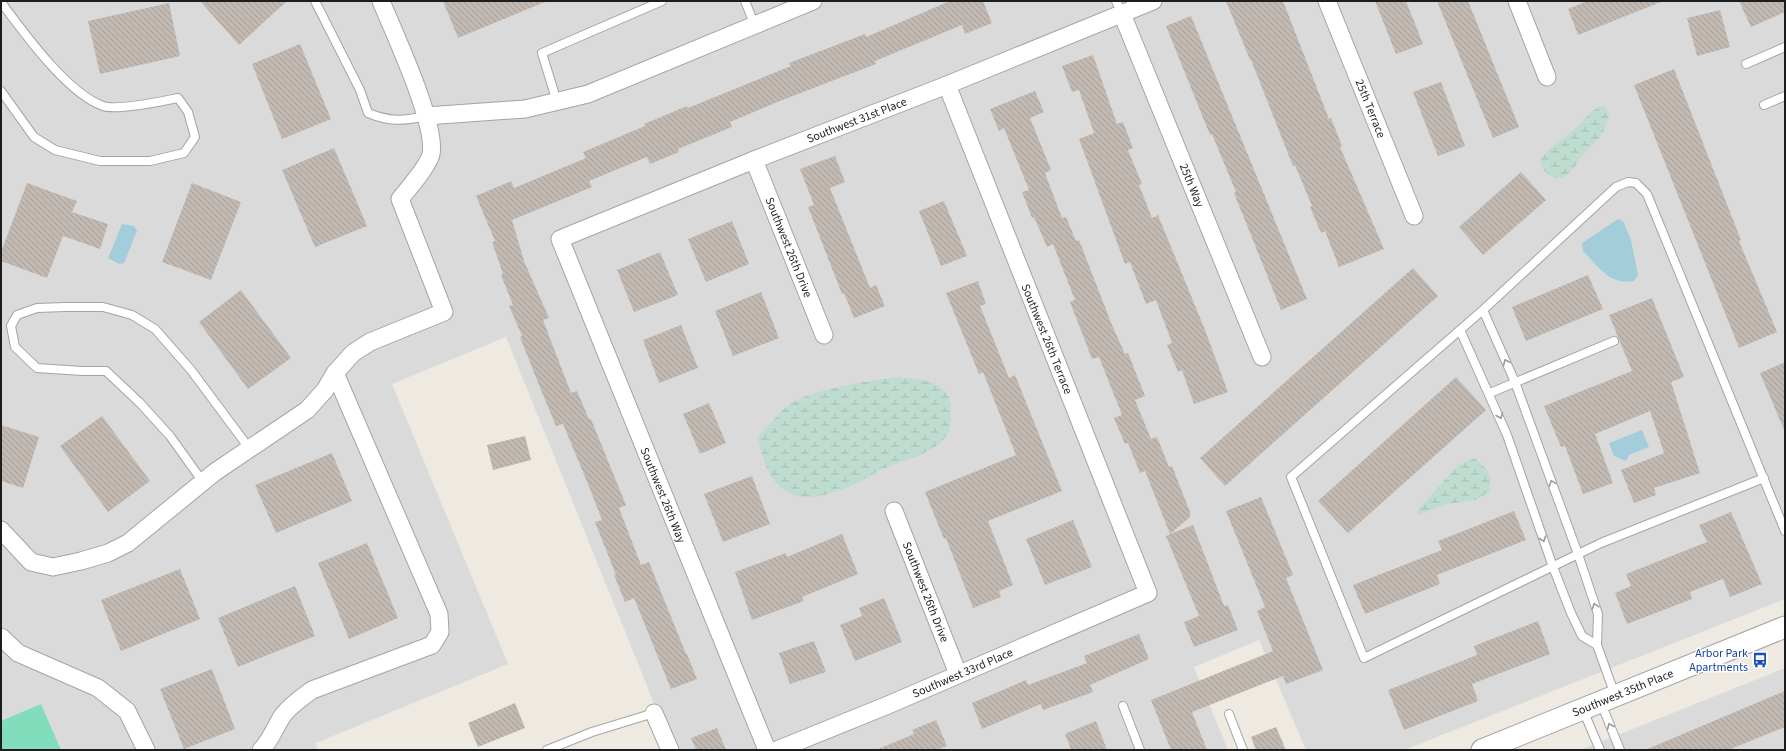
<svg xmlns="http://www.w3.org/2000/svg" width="1786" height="751" viewBox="0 0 1786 751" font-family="'Source Sans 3',sans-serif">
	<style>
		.residential { fill: #dbdada }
		.wetland { fill: url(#wetland-marsh) }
		.pitch { fill: #81ddbc }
		.water { fill: #a3cddb }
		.building { fill: url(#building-back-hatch) }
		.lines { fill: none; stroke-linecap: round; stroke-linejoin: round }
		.service-casing { stroke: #a4a4a4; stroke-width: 10 }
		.minor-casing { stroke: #a4a4a4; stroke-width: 19 }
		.tertiary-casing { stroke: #a4a4a4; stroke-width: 23 }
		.service { stroke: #fff; stroke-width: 8 }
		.minor { stroke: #fff; stroke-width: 17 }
		.tertiary { stroke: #fff; stroke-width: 21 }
		.oneway { stroke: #999 }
		.labels { text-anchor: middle; stroke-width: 3; stroke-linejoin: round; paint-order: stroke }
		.street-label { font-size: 12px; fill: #1d1d1d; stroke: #fff }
		.transit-label { font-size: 12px; fill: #164399; stroke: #fff; text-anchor: end }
	</style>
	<defs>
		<pattern id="wetland-marsh" width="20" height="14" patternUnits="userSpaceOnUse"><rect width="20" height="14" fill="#bfdcd0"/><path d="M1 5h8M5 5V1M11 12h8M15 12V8" fill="none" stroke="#a4bcb2"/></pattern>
		<pattern id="building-back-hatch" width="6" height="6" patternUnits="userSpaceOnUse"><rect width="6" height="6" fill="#c2bab2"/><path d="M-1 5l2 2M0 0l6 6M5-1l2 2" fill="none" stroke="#a69f99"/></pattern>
	</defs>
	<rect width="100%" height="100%" fill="#eeeae2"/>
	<path class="residential" d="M1,1h1784v598l-381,151h-98l-47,-110 -65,27 34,83h-555l-167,-413 -114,47 116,280 -192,79 2,7h-317z
		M1785,668v82h-205z"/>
	<path class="wetland" d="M1600,106h5l4,8c-3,19 -13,28 -26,41 -8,10 -17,31 -33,20 -6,-3 -9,-8 -10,-15 9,-13 20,-19 32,-29 10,-8 17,-19 28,-25z
		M899,377c18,2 45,2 51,24 2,9 0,20 0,29 -3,4 -6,10 -11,14 -15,12 -38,17 -56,25 -12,6 -23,13 -35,18 -54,23 -80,6 -90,-50 10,-10 20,-24 32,-33 24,-16 80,-23 109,-27z
		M1474,458c14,11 19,16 15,34l-13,8 -29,4 -28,11 -2,-4 41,-46z"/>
	<path class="pitch" d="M41,704l20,46h-60v-29z"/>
	<path class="water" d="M1618,219l5,2 8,19 7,35 -4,6c-25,4 -35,-14 -51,-30l-1,-8z
		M122,224l12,2 3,5 -13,32 -5,1 -11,-6z
		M1642,430l7,17 -20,8 -3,6 -12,-5 -5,-13z"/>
	<path class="building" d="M200,1h87l-48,44z
		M443,1h104l-89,37z
		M950,1h33l9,22 -27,11 -3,-9 -87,36 1,3 -96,37 -50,21 2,5 -54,22 1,3 -29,12 -3,-7 -58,24 3,6 -80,33 12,41 25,57 -6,2 28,73 6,-2 12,28h2l35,86 -7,3 22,57 8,-3 37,92h1l10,25 -26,10 -37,-91 -9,4 -11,-27h2l-21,-53 7,-2 -14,-36 -25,-60 -7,2 -17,-41 -19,-48 2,-1 -13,-30 4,-1 -12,-30 2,-1 -11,-32 3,-1 -19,-45 35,-15 3,7 72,-30 -3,-6 62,-26 -1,-2 43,-18 1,2 103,-42 -2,-3 76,-29 1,3z
		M1226,1h57l46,118 2,-1 11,28 -2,1 44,102 -45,18 -14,-36 -4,2 -11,-26 2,-1 -17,-41 -2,1 -42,-106h-1z
		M1375,1h31l17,43 -27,10z
		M1437,1h31l51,126 -26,11z
		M1587,1h74v1l-83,33 -10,-26z
		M1739,1h46v11l-34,15z
		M169,3l11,53 -80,18 -12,-53z
		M1720,10l10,37 -33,9 -10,-38z
		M1191,16l116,283 -26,11 -47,-117 2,-1 -24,-58 -2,1 -44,-109z
		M300,44l31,75 -49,20 -30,-75z
		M1093,55l24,69 6,-2 10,26 -5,2 14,34 -3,1 13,33 6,-3 47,115 23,62 -34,12 -12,-34 -4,2 -11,-27 5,-2 -16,-43 -10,4 -16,-42 -5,2 -46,-125 15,-6 -15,-43 -7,2 -10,-26z
		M1674,69l67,171 -2,1 38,91 -38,16 -105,-263z
		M1441,82l24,64 -27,10 -25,-64z
		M1035,91l9,21 -14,6 21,52 -6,3 17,45 4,-1 10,24 3,-1 33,85 13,29 3,-1 17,43 -10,4 16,39 6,-2 12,30 3,-1 18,46v5l-20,17 23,-9 31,81 4,-1 10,25 -44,17 -10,-25 15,-6 -33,-80 4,-2 -25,-63 -5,2 -12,-30 -3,1 -11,-26 8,-3 -23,-58 -7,2 -22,-57 5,-2 -22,-56 -6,3 -13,-30 -2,1 -10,-26 7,-2 -25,-62 -5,3 -9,-22z
		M334,148l33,78 -52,21 -33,-77z
		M835,156l10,26 -15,6 40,100 6,-3 9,21 -31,12 -10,-25 -2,1 -34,-87 6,-2 -14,-36z
		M1521,172l25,28 -63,55 -24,-28z
		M27,183l50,18 -5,11 36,12 -8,25 -37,-13 -16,42 -46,-17v-9z
		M192,183l49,19 -30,78 -49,-18z
		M944,201l23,55 -26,10 -22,-55z
		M732,221l17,43 -43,18 -18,-43z
		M660,252l18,43 -44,17 -17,-42z
		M1413,268l25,28 -213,190 -25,-28z
		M1588,275l15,34 -77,32 -14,-34z
		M978,281l8,23 -6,2 29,72 6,-3 47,116 -74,30 25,64 -14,6 2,6 -28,11 -27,-70 -2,1 -19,-47 91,-37 -33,-83 -4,2 -33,-81z
		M241,290l50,68 -43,31 -49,-67z
		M761,292l18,46 -46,18 -18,-45z
		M1652,298l32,79 -13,5 29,91 -46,15 2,7 -22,8 -13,-33 43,-17 -14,-42 -55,23 18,49 -30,11 -18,-48 -4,1 -17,-41 88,-35 -23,-56z
		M681,325l17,43 -39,15 -16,-43z
		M1785,362v70l-25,-59z
		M1456,377l30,33 -138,123 -30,-32z
		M709,403l17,40 -26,11 -17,-40z
		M102,416l48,65 -42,31 -48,-66z
		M1,425l38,12 -16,51 -22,-7z
		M525,436l6,24 -38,10 -6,-25z
		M332,453l20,48 -76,32 -21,-48z
		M752,476l18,48 -47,18 -19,-48z
		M1261,497l32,78 -7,3 37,92 -37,14 -3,-8 -91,36 15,38h-36l-20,-50 122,-49 -16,-40 8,-4 -39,-96z
		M1514,511l12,29 -89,35 3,9 -75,30 -12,-29 89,-35 -4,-9z
		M1731,512l31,72 -32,13 -7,-18 -33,13 2,7 -65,25 -12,-31 16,-7 -5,-12 81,-32 -8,-17z
		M1073,520l19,47 -47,18 -19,-46z
		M842,534l16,40 -56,23 2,4 -52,19 -17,-48 51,-19 1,4z
		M367,543l31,75 -49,21 -31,-76z
		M180,569l20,50 -79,32 -20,-51z
		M295,586l20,50 -77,31 -20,-49z
		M884,598l18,44 -47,19 -15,-36 22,-9 -3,-8z
		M1538,621l12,33 -78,30 6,17 -74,29 -16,-40 89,-35 -3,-9z
		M1139,634l10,25 -59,26 3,7 -50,18 -2,-6 -59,25 -10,-26 54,-23 2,5 59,-22 -3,-7z
		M814,641l12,31 -36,12 -11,-31z
		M212,669l23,60 -51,20 -24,-60z
		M1785,691v36l-57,23h-83z
		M515,703l10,25 -47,19 -10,-24z
		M936,720l11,26 -11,4h-60l38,-16 -2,-4z
		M1096,721l11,29h-36l-6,-16z
		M1276,727l10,23h-30l-5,-13z
		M717,728l9,22h-30l-5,-12z"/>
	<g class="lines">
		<g class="service-casing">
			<path id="service" d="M315,1l45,89 8,23c22,9 35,8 58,3
				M745,1l10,25
				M1116,1l6,13
				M1,2c23,31 66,91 102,104 14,5 60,-5 75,-8l10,14 7,25 -11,16 -34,8h-50l-45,-11 -21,-13 -33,-46
				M1746,64l39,-17
				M557,102l-15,-49 120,-52
				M1764,105l21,-9
				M1483,310l32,72 63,172 20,60 -1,31 18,50
				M1460,330l47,105 46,132 18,46 11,23 15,9
				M1490,393l124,-52
				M1764,478l-163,65 -237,115 -73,-181 192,-167 133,-123 12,-5 8,1 11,11 138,337
				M203,482l-33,-46 -30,-33 -34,-32h-24l-45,-3 -22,-21 -4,-21 6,-11 20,-7 28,-1h38l29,8 23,14 36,41 58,78
				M1601,703l19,47
				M1123,706l17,44
				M1583,710l17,40
				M1229,714l14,36
				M547,750l45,-18 62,-19"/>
		</g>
		<g class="minor-casing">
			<g id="minor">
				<path id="s1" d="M1327,1l87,215"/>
				<path d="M1517,1l30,76"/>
				<path id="s2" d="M1122,14l140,343"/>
				<path d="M426,116l99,-7 63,-15 225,-93"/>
				<path id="s3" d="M754,160l70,175"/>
				<path id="s4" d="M894,511l64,163"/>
				<path d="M1,530l30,32 22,5 28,-6 27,-8 20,-10 87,-71 92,-62 18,-20 10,-17 18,-20 17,-11 74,-30 -44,-113c8,-10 29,-34 31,-45 6,-30 -37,-121 -50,-153"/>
				<path d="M1,637l17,16 80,35 29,23 19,39"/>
				<path d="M654,713l16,37"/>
				<path d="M261,750c10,-10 14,-23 22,-35 8,-10 18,-17 29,-25l120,-45 8,-13 -1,-18 -104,-241"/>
				<path id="s5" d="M767,750l-207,-511 194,-79 193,-75 206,-84"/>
				<path id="s6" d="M777,750l111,-45 260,-112 -201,-508"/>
			</g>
		</g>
		<g class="tertiary-casing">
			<g id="tertiary">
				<path id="s7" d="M1482,750l303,-123"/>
			</g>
		</g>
		<use href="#service" class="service"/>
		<use href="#minor" class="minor"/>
		<use href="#tertiary" class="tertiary"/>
	</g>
	<defs><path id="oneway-chevron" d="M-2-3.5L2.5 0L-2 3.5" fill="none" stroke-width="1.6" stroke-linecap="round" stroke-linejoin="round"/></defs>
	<g class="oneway">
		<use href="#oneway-chevron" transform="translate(1506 362) rotate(-114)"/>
		<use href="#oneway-chevron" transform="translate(1500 416) rotate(67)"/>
		<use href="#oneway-chevron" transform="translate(1552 483) rotate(-110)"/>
		<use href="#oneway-chevron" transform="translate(1543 539) rotate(71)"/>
		<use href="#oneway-chevron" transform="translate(1595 606) rotate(-108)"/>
		<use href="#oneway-chevron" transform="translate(1610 726) rotate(-112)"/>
	</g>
	<defs>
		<g id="bus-bare" transform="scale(1.2)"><path d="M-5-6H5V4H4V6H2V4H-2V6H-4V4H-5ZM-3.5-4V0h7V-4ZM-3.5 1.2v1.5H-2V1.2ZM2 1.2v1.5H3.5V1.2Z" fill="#1a4fb4" stroke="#fff" stroke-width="2.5" paint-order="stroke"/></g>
	</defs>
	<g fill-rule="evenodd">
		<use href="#bus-bare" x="1760" y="660"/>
	</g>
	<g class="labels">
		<g class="street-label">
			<text dy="4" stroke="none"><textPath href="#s1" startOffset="116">25th Terrace</textPath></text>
			<text dy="4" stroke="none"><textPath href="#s5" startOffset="871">Southwest 31st Place</textPath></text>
			<text dy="4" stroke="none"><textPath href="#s2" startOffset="185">25th Way</textPath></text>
			<text dy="4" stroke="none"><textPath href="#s3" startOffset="94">Southwest 26th Drive</textPath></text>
			<text transform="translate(1047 339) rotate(68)" y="4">Southwest 26th Terrace</text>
			<text transform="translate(663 495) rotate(68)" y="4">Southwest 26th Way</text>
			<text dy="4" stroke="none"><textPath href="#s4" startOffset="87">Southwest 26th Drive</textPath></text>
			<text dy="4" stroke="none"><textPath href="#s6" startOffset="201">Southwest 33rd Place</textPath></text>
			<text dy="4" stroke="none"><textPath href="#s7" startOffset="152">Southwest 35th Place</textPath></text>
		</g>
		<g class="transit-label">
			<text x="1748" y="657">Arbor Park<tspan x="1748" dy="14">Apartments</tspan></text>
		</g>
	</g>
	<rect width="1786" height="751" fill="none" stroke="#1d1d1d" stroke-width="4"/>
</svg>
